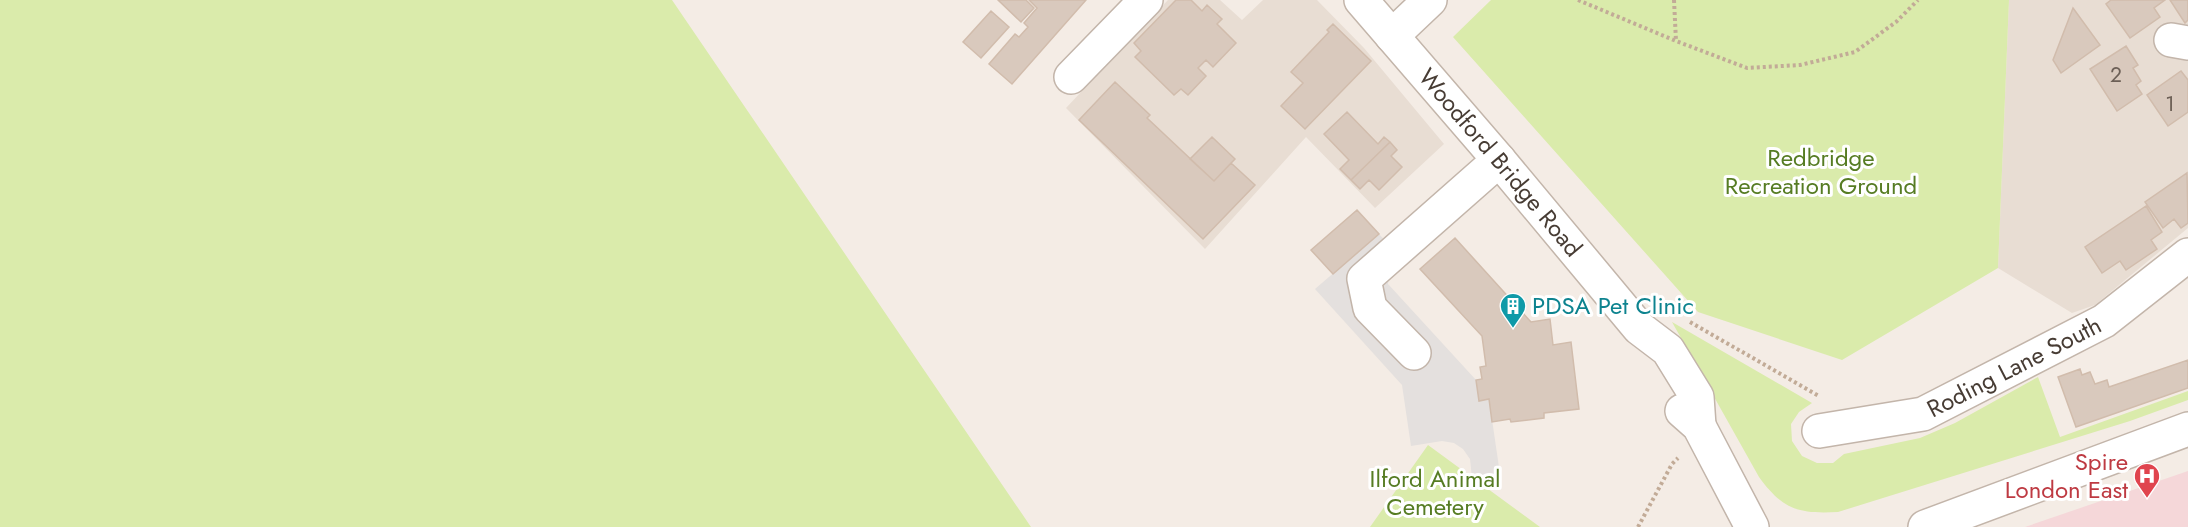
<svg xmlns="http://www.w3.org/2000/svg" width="2188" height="527" viewBox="0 0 2188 527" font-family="Jost,sans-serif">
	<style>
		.residential { fill: #e8ddd3 }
		.medical { fill: #f5d7d9 }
		.green { fill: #daebab }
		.parking { fill: #e4e0de }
		.building { fill: #d9c9bd; stroke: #d1bcac; stroke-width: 1.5 }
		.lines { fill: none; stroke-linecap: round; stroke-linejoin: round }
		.minor-casing { stroke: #c3b5aa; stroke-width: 36 }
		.path { stroke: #c2ab97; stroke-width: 4; stroke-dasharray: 3 3; stroke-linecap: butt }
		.minor { stroke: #fff; stroke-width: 33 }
		.labels { text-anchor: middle; stroke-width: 6; stroke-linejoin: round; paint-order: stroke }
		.number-label { font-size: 21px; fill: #6c5f56 }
		.park-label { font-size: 24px; fill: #567c23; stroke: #fff }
		.street-label { font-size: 24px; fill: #473c34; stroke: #fff }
		.culture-label { font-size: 24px; fill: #0d838f; stroke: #fff; text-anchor: start }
		.health-label { font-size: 24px; fill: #be3a42; stroke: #fff; text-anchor: end }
	</style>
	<rect width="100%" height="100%" fill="#f4ece5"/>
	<path class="residential" d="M1168,0h52l22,20 21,-20h54l47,48 80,96 -69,64 -69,-71 -101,112 -139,-141z
		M2009,0h179v228l-93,77 -23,8 -74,-45z"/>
	<path class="medical" d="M2188,471v56h-163z"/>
	<path class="green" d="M0,0h672l359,527h-1031z
		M1491,0h518l-11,268 -156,92 -144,-48 -245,-275z
		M1672,322l140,81 -13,9 -8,12 1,17 10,15 15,7h16l11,-9 76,-16 35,-15 83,-46 22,60 128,-46v9l-58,21 -292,91c-39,2 -55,-2 -79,-35z
		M1428,445l112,82h-170z"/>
	<path class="parking" d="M1379,234l24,27 -14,14 -1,9 88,96 3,20 10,-1 11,75 -28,4 -2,-19 -7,-10 -9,-6 -12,-2 -31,5 -9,-61 -87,-96z"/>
	<path class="building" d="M998,0h28l8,8 -13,14z
		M1029,0h57l-74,84 -23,-20 26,-30 4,3 9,-10 -4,-4 13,-15z
		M1176,0h15l11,11 5,-6 15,14 -5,5 19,19 -23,24 -7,-7 -8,8 8,8 -18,19 -7,-6 -7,6 -39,-38 6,-6 -7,-8z
		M2111,0h54l-11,8 6,9 -30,21 -24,-34z
		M2170,0h18v20l-3,3z
		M2073,8l27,37 -39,28 -8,-13z
		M991,11l18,16 -28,31 -18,-16z
		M1333,24l38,37 -66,68 -24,-23 22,-23 -12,-11 38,-40 -2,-2z
		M2126,46l12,19 -5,3 8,13 -5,4 6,9 -25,17 -27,-42z
		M2181,71l7,9v32l-20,14 -21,-31z
		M1115,82l35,33 -3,3 67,63 17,-18 24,22 -52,54 -124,-119z
		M1347,112l31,32 6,-7 6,5 -39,38 -11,-11 9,-9 -25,-26z
		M1212,137l23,22 -21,22 -24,-22z
		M1390,142l7,8 -6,6 11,11 -23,23 -10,-10 -9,9 -9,-9z
		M2187,173l1,50 -7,5 -7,-9 -11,9 -18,-26z
		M2146,206l16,26 -11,8 6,9 -31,21 -6,-9 -18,12 -17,-26z
		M1357,210l22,24 -46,40 -22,-24z
		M1455,238l76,84 19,-3 3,26 18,-3 8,67 -35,4v5l-33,4 -1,-3 -18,3 -3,-23 -10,2 -3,-21 6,-1 -2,-12 6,-1 -4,-30 -62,-67z
		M2188,360v28l-112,39 -18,-50 22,-8 2,6 8,-3 5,12 12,-4 2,7z"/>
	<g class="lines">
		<g class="minor-casing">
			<g id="minor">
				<path id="s1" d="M1361,0l138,160 140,168 29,22 29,47 2,29"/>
				<path d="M1392,36l38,-36"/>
				<path d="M2171,40l17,3"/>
				<path d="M1071,77l75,-77"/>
				<path d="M1414,353l-44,-45 -6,-29 135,-119"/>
				<path d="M1682,411l17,15 53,101"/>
				<path id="s2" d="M1819,431l104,-17 181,-93 84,-66"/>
				<path d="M1925,527l263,-98"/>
			</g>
		</g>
		<path class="path" d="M1578,0l98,41 71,27 53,-3 55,-13 41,-30 22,-22
			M1674,0l2,41
			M1690,322l129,74
			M1638,527l34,-63 6,-6"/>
		<use href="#minor" class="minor"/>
	</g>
	<defs>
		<g id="building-pin" transform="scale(1.35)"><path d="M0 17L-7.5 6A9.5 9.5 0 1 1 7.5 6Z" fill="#0f9aa8" stroke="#fff"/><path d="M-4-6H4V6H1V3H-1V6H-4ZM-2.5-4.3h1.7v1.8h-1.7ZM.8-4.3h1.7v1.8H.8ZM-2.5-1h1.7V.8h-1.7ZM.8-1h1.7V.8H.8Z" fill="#fff"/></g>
		<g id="hospital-pin" transform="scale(1.35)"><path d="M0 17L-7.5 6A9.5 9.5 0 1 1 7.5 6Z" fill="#e0444e" stroke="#fff"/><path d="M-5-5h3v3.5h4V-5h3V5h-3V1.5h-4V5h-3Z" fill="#fff"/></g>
	</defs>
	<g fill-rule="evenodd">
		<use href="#building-pin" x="1513" y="306"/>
		<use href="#hospital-pin" x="2147" y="476"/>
	</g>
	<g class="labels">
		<g class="number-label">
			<text x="2116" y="82">2</text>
			<text x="2170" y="111">1</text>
		</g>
		<g class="park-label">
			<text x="1821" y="166">Redbridge<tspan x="1821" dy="28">Recreation Ground</tspan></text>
			<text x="1435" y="487">Ilford Animal<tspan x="1435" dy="28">Cemetery</tspan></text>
		</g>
		<g class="street-label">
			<text dy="8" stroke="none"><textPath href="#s1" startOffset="214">Woodford Bridge Road</textPath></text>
			<text dy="8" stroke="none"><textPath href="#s2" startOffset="208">Roding Lane South</textPath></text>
		</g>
		<g class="culture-label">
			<text x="1532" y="314">PDSA Pet Clinic</text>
		</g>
		<g class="health-label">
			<text x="2128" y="470">Spire<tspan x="2128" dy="28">London East</tspan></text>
		</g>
	</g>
</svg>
